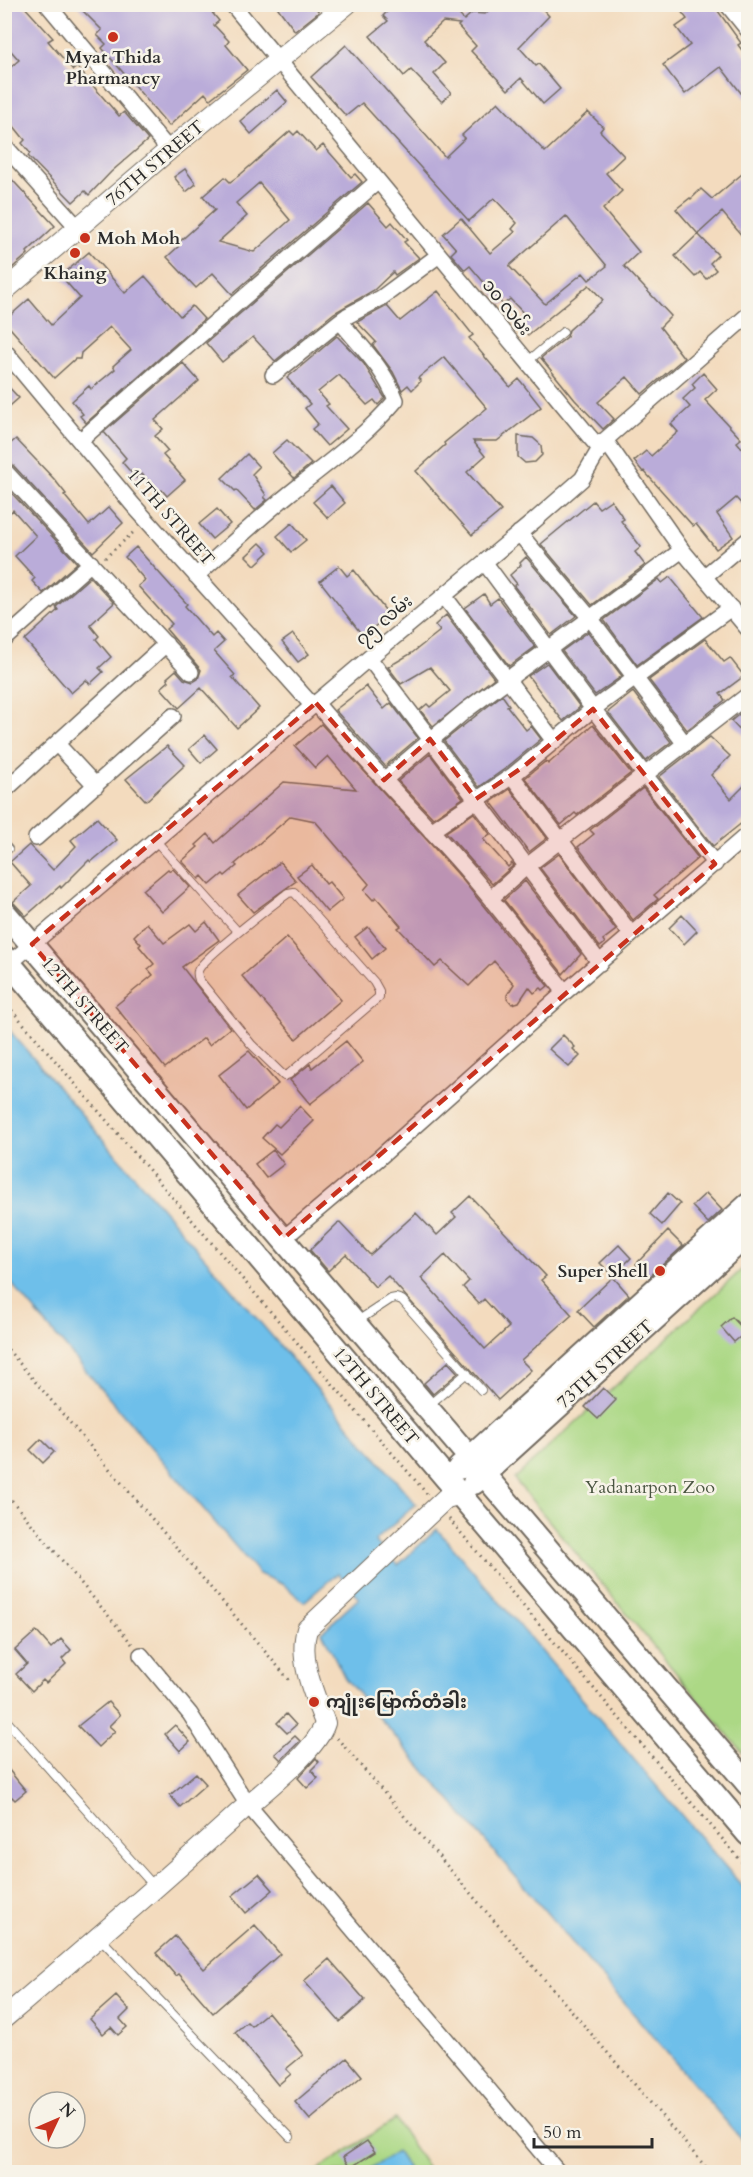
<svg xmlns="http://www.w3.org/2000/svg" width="753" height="2177" viewBox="0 0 753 2177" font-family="Cardo,'Noto Sans Myanmar',serif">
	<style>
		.green { fill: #acd885; stroke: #6c8258; stroke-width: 1.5 }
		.water { fill: #6ebfea; stroke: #4c758a; stroke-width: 1.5 }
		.building { fill: #baacd9; fill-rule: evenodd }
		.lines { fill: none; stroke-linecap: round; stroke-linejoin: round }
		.lane-casing { stroke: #71695e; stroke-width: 10 }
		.street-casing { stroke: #71695e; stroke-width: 18 }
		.secondary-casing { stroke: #71695e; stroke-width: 22 }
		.primary-casing { stroke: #71695e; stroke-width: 26 }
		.path { stroke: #71695e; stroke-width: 3; stroke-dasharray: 1.5 4.5; stroke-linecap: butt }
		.lane { stroke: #fff; stroke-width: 8 }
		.street { stroke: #fff; stroke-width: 15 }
		.secondary { stroke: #fff; stroke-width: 20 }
		.primary { stroke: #fff; stroke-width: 22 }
		.marked { fill: #c8321e; fill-opacity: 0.2; stroke: #c8321e; stroke-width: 4.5; stroke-dasharray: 12 8; stroke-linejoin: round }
		.poi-dot { fill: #c8321e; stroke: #f7f3e8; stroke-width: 2 }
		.labels { text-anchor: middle; stroke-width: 5; stroke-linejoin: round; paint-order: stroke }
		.poi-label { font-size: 18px; font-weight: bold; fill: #2b2b2b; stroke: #f7f3e8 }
		.street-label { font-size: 18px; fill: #2b2b2b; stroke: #f7f3e8 }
		.park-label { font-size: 18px; fill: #4b5642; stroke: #f7f3e8 }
	</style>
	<rect width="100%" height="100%" fill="#f7f3e8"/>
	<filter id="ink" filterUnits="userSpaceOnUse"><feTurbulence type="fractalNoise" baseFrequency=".0167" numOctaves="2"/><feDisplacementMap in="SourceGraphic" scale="12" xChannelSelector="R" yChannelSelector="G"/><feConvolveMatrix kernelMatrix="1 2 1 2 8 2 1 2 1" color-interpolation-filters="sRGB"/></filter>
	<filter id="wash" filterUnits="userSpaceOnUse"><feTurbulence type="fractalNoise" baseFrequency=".008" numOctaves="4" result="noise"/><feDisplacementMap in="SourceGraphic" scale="24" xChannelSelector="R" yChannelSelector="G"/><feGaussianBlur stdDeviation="1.35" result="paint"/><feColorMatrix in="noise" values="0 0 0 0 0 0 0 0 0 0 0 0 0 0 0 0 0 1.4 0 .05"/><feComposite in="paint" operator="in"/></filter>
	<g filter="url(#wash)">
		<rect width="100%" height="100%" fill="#f3dbbe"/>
		<path class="green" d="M748,1264v495l-234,-280z
			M395,2119l35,53h-115z"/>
		<path class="water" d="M4,1024l412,480 -41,37 23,24 39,-36 311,364v254l-403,-469 -23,-46 37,-34 -21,-25 -34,29 -20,-17 -25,-11 -254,-298z
			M397,2152l13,20h-45z"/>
		<g id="blocks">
			<path class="building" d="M4,4h18l31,34 -5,3 25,29 4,-3 42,49 5,-4 24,28 -37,32 -22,23 -4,-4 -12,11 -45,-46 2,-3 -8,-10 3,-3 -21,-26v-41l15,-13 -15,-17z
				M76,4h129l14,17 -5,4 15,16 -3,4 21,25 -37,29 -5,-6 -36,33 -67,-78 4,-4 -9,-9 5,-5z
				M275,4h38l6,8 -24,19z
				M394,4h55l15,16 8,-7 13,1 10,-10h43l11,12 -30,31 17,19 3,-2 21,25 -17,15 -22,-26 -13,12 -37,-39 5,-5 -18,-20 2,-2 -17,-2 -19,18 21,23 -11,11 17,19 -9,9 -31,-32 -7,6 -34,-40 18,-15 -5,-5z
				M688,4h25l28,39 -3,2 10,13v44l-27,-35 -36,27 -22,-29 27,-20 -14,-18 11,-8 -7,-9z
				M346,45l99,112 20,-19 -3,-3 36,-33 47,50 43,-40 15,15 -3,4 24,25 -18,17 16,18 -19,18 36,43 -15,14 47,50 -11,11 24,31 -42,36 -15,-17 -29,25 16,17 -11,10 -28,-29 -34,-42 26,-21 2,-7 34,-30 -14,-15 -61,50 -9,-12 8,-6 -17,-18 -7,6 -33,-39 -5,4 -14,-16 5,-5 -13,-15 18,-16 29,35 25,-21 -3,-3 5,-6 -23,-25 -25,23 -107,-118 -16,13 -35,-39zM566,216l41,50 -18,14 -6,-7 -38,31 -36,-38z
				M277,90l10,12 -36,32 -11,-13z
				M290,131l4,4 4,-4 18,20 7,-6 28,32 4,-3 7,8 -130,112 -19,-21 -17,15 -29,-31 12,-11 -2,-2 38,-34 -12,-14 22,-19 5,5 11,-8zM259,183l31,37 -36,32 -36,-10 29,-26 -11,-13z
				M185,169l11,15 -10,8 -12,-15z
				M748,169v74l-26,-31 -24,22 -22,-25 14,-11 1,1 10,-10 11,10z
				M4,171l51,55 -28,26 1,2 -24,21z
				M368,203l20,23 4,-4 15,18 -3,2 15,16 -24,17 -2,-3 -19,18 -40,23 -59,48 -22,-24 -31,25 -16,-19z
				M698,234l20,21 -8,8 6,7 -10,9 -6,-7 -5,5 -20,-21z
				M89,252l36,41 20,-17 35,40 12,-10 12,13 -118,104 -6,-7 3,-2 -11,-13 17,-15 2,3 24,-20 -2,-3 18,-16 -21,-23 -29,26 -1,6h-5l-21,19 -50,-57 25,-22 22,26 29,-27 -19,-22z
				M438,291l35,44 -4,3 41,49 9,-8 22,28 -44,34h-24l12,15 -18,16 34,39 -29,24 -56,-64 29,-26 -1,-2 43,-35 -43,-51 -26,21 3,3 -9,9 -4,-5 -6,5 -9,-18 -20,-27 3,-3 -19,-20 30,-16 13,15z
				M337,336l27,28 21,34 -7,7 -4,-5 -7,5 -28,-30 -21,17 11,12 -3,2 21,23 -20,17 -15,-17 6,-5 -13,-16 5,-4 -23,-26z
				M183,363l16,18 -44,39 8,9 -8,7 13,15 -5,4 22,25 -18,16 -5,-6 -3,3 -17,-19 -6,4 -14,-16 4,-4 -22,-26z
				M703,373l14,16 -12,11 36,39 -4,3 11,13v56l-12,-13 -19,16 16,23 -17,12 -20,-25 -3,2 -49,-55 -1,1 -9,-11 12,-10 5,5 27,-24 -7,-8 19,-17 -7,-8 12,-11 -3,-4z
				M4,382l15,16 -15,13z
				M518,436l15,2 8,7 1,10 -7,7 -10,1 -7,-6z
				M16,439l38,40 12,15 -2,1 25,30 20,-18 14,16 -30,29 -82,-89 -7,-2v-12z
				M287,440l24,24 -17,14 -22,-25z
				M247,454l12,13 -7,7 14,21 -2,2 3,3 -12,10 -19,-20 -1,1 -13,-13z
				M4,485l73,78 -34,30 -11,-12 3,-3 -20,-22 21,-20 -23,-26 -9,8z
				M331,486l14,17 -17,15 -15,-16z
				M611,500l13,19 -3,2 20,26 -6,5 10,13 -53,40 -51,-61 52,-43 6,7z
				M217,509l13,15 -18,15 -13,-15z
				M292,523l14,17 -15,12 -14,-16z
				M260,543l9,9 -14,13 -9,-9z
				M136,547l51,57 -2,2 27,31 4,-4 8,9 -10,9 21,24 -3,2 27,31 -22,20 -36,-40 -22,20 -18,-20 8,-7 -2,-3 9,-8 8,9 9,3 5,-3 3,-9 -35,-41 6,-5 -34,-38 7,-6 -20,-23z
				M526,557l50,59 -25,19 -37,-49 3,-2 -7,-9 11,-10 -1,-2z
				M339,566l8,10 7,-6 35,45 -26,21 -43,-55z
				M90,577l24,26 -24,22 9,11 -3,3 15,18 -12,11 4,4 -13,12 -4,-4 -15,13 -46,-53 33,-30 -2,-3z
				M670,577l33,40 -66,48 -33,-45 55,-41 3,4z
				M484,594l6,10 8,-6 37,49 -26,19 -44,-58z
				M446,615l48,63 -61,48 -13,-16 7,-6 3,3 20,-16 -20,-24 -29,17 -13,-17 24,-14 28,-22 -5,-6z
				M588,632l34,44 -27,19 -33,-44z
				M293,634l16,20 -11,8 -16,-20z
				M705,639l19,23 6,-4 14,18 -24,18 5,6 -38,30 -38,-50z
				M547,663l33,44 -17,14 -35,-45z
				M366,686l18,23 7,-6 27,35 -33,28 -50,-56z
				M633,692l38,50 -25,19 -38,-49z
				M502,695l7,10 -2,1 19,24 5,-4 10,13 -35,29 -27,19 -35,-46z
				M748,707v32l-17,-18z
				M321,724l136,149 91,113 -5,4 -2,-2 -7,5 -5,-6 -10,15 -7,2 -5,-6v-3l7,-11 -20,-23 -25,25 -27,-25 -7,6 -37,-39 3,-2 -25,-29 -3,3 -9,-10 5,-6 -54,-63 -24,-5 -56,48 2,2 -12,10 -2,-2 -13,11 -8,-9 -3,3 -17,-18 16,-14 -2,-2 12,-11 7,9 69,-61 72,7 -28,-33 -13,12 -20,-22z
				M593,725l38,48 -54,42 -2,-2 -14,12 -36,-47 21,-17 2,3z
				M205,735l12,14 -16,14 -12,-14z
				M710,737l20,19 -19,19 20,24 17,-17v36l-35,28 -54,-69z
				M167,746l18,19 -39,36 -20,-22z
				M430,754l33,44 -30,20 -35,-37z
				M643,788l55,70 -44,37 4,4 -25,21 -55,-73 16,-13 -4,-4z
				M510,789l37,49 -18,14 -38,-50z
				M474,813l16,21 -7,5 25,28 4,-4 2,2 -22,19 -46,-52z
				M97,818l20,22 -26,22 -2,-2 -28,28 -1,-2 -34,30 -13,-14 18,-16 -21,-24 19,-17 24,25 23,-24 -5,-6z
				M559,854l57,76 -13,10 2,3 -5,4 -60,-79z
				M280,862l16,19 -43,31 -15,-17z
				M312,865l14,19 3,-2 14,17 -16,13 -30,-36z
				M168,869l2,2 3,-2 17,18 -28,25 -19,-22z
				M525,881l56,73 -18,20 -59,-74z
				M682,915l15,16 -13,13 -15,-16z
				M206,922l13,18 -37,27 48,61 -21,17 -5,-7 -39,30 -50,-62 38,-31 -5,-6 6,-5 -15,-18 2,-2 -7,-8 13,-13 17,20 26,-19 6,7z
				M368,927l17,21 -13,11 -17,-22z
				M287,937l54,63 -45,39 -54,-63z
				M563,1035l12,12 -2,2 7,7 -11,11 -20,-18z
				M346,1041l17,21 -53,42 -20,-24 20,-16 2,4z
				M249,1051l29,33 -32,26 -27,-35z
				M300,1106l14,15 -34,33 -18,-16 13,-14 4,3z
				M273,1150l11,14 -18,14 -11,-14z
				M668,1193l12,11 -18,21 -12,-11z
				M706,1193l16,17 -14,13 -16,-17z
				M470,1196l76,80 -5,4 31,35 -51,45 10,10 -33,30 -110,-124 -13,11 -29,-33 -18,17 -18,-21 29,-28 31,33 46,-42 21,22 19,-18 -4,-4zM445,1255l24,26 -6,6 16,17 5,-5 25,28 -24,22 -64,-71z
				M668,1231l15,15 -34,31 -13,-13z
				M619,1245l12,13 -18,18 -13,-13z
				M613,1277l16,18 -35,32 -16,-17z
				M732,1317l14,15 -12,10 -13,-15z
				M448,1362l10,11 -25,21 -9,-11z
				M603,1388l13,12 -18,19 -13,-12z
				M41,1439l13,13 -11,11 -13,-13z
				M36,1631l15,17 10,-9 10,11 -9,9 4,5 -20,19 -3,-3 -11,11 -16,-17 11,-10 -12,-14z
				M108,1702l12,13 -11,11 6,5 -17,16 -20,-21z
				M286,1714l10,11 -9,8 -10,-10z
				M175,1725l15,17 -10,9 -15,-17z
				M295,1736l5,5 -19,19 -6,-6z
				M316,1758l3,4 -8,8 7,8 -11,10 -9,-10z
				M4,1764l22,27 -11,9 -3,-3 -8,6z
				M196,1773l10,11 -26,23 -10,-12z
				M259,1874l14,16 -27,23 -14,-17z
				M255,1925l25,29 -67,59 -34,-39 -3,2 -20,-23 19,-17 29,33z
				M329,1959l36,41 -25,22 -36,-41z
				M116,1996l13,14 -9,9 7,8 -9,8 -7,-8 -8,7 -13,-15z
				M268,2012l35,43 -17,14 5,5 -13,11 -43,-53 12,-10 4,4z
				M347,2058l15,18 -52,44 -15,-18z
				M367,2141l8,11 -25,16 -7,-11z"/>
		</g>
	</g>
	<g filter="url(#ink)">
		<use href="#blocks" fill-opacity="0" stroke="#71695e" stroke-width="1.5"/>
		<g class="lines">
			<g class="lane-casing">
				<path id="lane" d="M527,362l36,-30
					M155,840l83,92
					M4,845l4,4
					M294,892l80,90 5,9v6l-90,77 -5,2 -33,-32 -52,-64c-1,-3 -2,-6 -1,-9 3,-12 76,-67 90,-78z
					M356,1322l35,-23 5,-1 6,2 79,90
					M429,1405l38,-32
					M4,1718l151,169
					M100,1938l190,199"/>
			</g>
			<g class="street-casing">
				<path id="street" d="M47,4l122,146
					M232,4l357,432 7,8 9,-4 77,110 66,79
					M727,4l21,26
					M4,145l74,83
					M4,350l129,155 179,200
					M273,375l67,-54
					M81,440c98,-88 198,-172 297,-259
					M4,470l187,202
					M519,533l71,85 95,126
					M485,563l108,146 122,155
					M196,576c31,-28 61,-56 93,-82 37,-30 77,-58 107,-94 -12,-32 -35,-53 -56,-79l7,-5 34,-18 58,-43
					M705,576l43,-36
					M444,596l110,145
					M4,640l87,-77
					M369,658l231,305
					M316,703c47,57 99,108 148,164 35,40 67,83 101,125
					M57,744l39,42
					M512,776l119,158
					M384,780l81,-69 217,-161
					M4,791l162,-147
					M431,831l81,-55 81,-67 138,-101
					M36,838l137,-122
					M491,898l36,-32 221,-171
					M10,963l359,-305 165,-137 48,-42 23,-39 143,-125
					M284,1238l95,-80 186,-166 183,-158
					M141,1655l49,59 58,91 310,367"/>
			</g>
			<g class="secondary-casing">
				<path id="secondary" d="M4,291l165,-141 178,-146
					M4,2018c80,-68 159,-136 237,-207 22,-19 76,-61 84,-88 -11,-29 -27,-63 -18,-94l139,-131 16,-4"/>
			</g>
			<g class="primary-casing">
				<path id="primary" d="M4,912l744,872
					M4,957l744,877
					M459,1468l289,-263
					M474,1483l274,-249"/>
			</g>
			<path class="path" d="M105,558l31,-28
				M4,1001l423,493
				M4,1345l287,337
				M4,1491l128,153
				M449,1519l299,350
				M337,1738l373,434"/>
			<use href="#lane" class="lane"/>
			<use href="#street" class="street"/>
			<use href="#secondary" class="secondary"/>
			<use href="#primary" class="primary"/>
		</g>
	</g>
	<path class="marked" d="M316,703l68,77 46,-41 46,60 47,-32 70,-58 122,155 -431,374 -252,-294z"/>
	<g class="poi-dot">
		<circle cx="113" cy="37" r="6"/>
		<circle cx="85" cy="238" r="6"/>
		<circle cx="75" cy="253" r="6"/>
		<circle cx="660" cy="1271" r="6"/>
		<circle cx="314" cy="1702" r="6"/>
	</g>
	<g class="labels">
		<g class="poi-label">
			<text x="113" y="63">Myat Thida<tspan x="113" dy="21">Pharmancy</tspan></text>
			<text x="97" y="244" text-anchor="start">Moh Moh</text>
			<text x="75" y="279">Khaing</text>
			<text x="648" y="1277" text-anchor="end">Super Shell</text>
			<text x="326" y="1708" text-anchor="start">ကျုံးမြောက်တံခါး</text>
		</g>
		<g class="street-label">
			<text transform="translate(155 163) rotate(-40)" y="6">76TH STREET</text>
			<text transform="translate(507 307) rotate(51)" y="6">၁၀ လမ်း</text>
			<text transform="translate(171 517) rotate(49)" y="6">11TH STREET</text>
			<text transform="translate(384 620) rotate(-40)" y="6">၇၅ လမ်း</text>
			<text transform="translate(85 1005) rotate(49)" y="6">12TH STREET</text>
			<text transform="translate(605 1364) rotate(-42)" y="6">73TH STREET</text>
			<text transform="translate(376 1396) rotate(50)" y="6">12TH STREET</text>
		</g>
		<g class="park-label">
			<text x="650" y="1493">Yadanarpon Zoo</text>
		</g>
	</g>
	<rect width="753" height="2177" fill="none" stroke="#f7f3e8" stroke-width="24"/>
	<g transform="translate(57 2120) rotate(46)"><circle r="28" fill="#f7f3e8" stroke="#a5a39c" stroke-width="1.5"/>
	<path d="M0-4.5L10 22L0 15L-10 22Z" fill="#c8321e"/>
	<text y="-9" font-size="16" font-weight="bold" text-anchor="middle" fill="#2b2b2b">N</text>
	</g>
	<path d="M534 2138v9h118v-9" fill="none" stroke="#2b2b2b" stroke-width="3"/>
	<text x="543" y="2138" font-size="18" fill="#2b2b2b" stroke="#f7f3e8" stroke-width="4.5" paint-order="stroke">50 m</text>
</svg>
